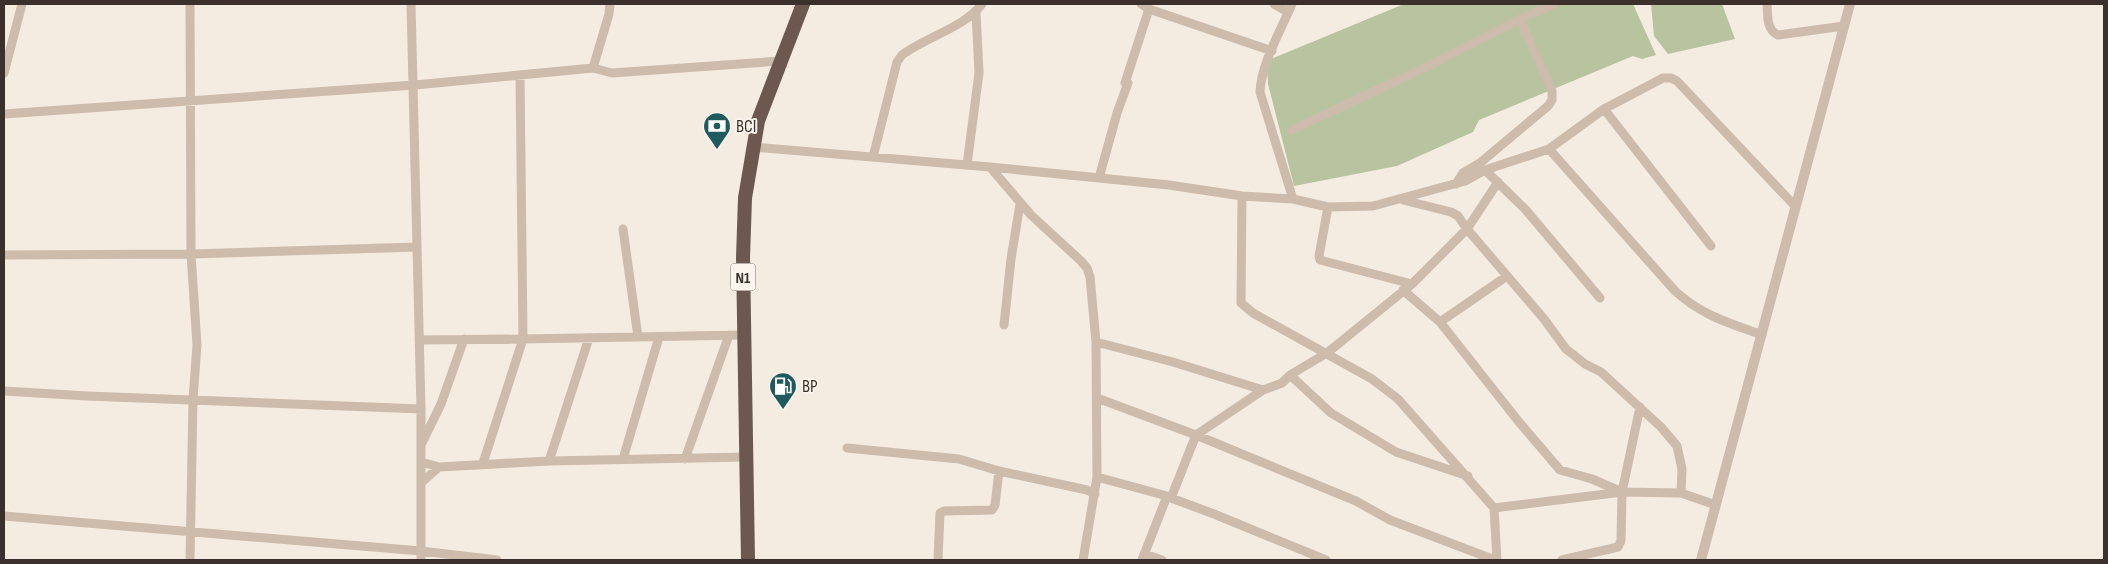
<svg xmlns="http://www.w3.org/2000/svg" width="2108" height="564" viewBox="0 0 2108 564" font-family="'Sofia Sans Condensed',sans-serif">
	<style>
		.green { fill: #b8c4a0 }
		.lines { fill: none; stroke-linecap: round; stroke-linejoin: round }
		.minor { stroke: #cdbbac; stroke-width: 9 }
		.tertiary { stroke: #cdbbac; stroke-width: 10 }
		.trunk { stroke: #6c584f; stroke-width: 14 }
		.labels { text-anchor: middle; stroke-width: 4; stroke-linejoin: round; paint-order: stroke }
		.shield { fill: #fbf5ee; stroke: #756b66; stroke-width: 1 }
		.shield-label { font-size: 16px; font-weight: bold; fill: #3b302b }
		.poi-label { font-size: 18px; fill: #3b302b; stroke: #fbf5ee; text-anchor: start }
	</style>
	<rect width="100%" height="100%" fill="#f4ebe1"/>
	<path class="green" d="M1404,4h229l23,51 -14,4 -9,-3 -154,64 -6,12 -76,34 -103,20 -26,-102 -1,-15 4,-10z
		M1651,4h71l13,35 -67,15 -14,-18z"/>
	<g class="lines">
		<path class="minor" d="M411,4l10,405v151
			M1141,4l8,5 123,42
			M1274,4l14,8
			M1292,4c-11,26 -31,60 -32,88l33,107
			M1767,4c1,11 -1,26 11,31l66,-9
			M593,68l16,-54 1,-10
			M4,73l18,-69
			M1604,109l107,137
			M4,114l411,-29 178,-17 19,5 168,-12
			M1292,130l136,-64 92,-47 34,-15
			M752,147l238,20 179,18 73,11 51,3 35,8 45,-1 92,-25 20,-11 64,-21 55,-40 59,-31h8l6,3 118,125
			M1549,149l126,142c28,25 52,31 87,44
			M873,157l24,-95 5,-7c24,-18 63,-28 80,-51
			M967,165l12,-92 -3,-61
			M990,167l41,48 50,46 6,7 3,9 6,65 1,135 -14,83
			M1485,170l40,39 75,89
			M1099,178l18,-65 11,-30h-3l24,-74
			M1456,184l7,-11 17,-10 68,-57 4,-6v-9l-32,-72
			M1242,196l-1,107 12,10 119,66 26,20 96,109 3,52
			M1403,200l48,12 7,4 9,13 77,90 22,30 19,15 16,8 60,55 16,19 5,23 -1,24 35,12
			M1328,207l-9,49 1,4 92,24
			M623,229l15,108
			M4,255l187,-1 226,-7
			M1403,290l37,32 79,100 41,48 32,9 30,13 59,1
			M1440,322l67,-46
			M1004,325l7,-66 9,-55
			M419,340l104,-1 221,-4
			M1096,342l77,20 90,28
			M1290,375l41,38 65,39 72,24
			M4,391l83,5 334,13
			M1097,398l99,37 160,66 34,19 105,40
			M422,443l19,-39 23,-65
			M847,448l112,11 40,12 88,19 8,4
			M623,459l36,-122
			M685,459l44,-124
			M549,461l40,-123
			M421,462l18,5 110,-6 197,-4
			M483,463l40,-124 -3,-264
			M1097,477l70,19
			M421,483l18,-16
			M1171,498l43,16 112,46
			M1494,508l128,-16
			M4,516l417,35 76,9
			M1144,554l18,6
			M190,560l3,-161 4,-54 -6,-91 -1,-250
			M938,560l2,-47 4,-2 48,-1 3,-5 4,-34
			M1142,560l25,-64 4,2 25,-63 67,-45 19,-7 8,-8 37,-22 85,-69 55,-55 31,-47
			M1562,560l56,-13 3,-6 1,-49 18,-85"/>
		<path class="tertiary" d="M1701,560l149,-556"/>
		<path class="trunk" d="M748,560l-5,-302 2,-60 13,-77 45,-117"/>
	</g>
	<defs>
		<g id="bank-pin" transform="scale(1.4375)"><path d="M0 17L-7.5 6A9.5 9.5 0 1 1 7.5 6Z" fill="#1f5a5e" stroke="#fbf5ee"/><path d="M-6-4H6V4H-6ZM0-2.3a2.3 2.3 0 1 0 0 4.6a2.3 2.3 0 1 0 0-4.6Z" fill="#fff"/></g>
		<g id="fuel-pin" transform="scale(1.4375)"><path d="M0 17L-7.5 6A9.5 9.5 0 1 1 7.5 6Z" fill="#1f5a5e" stroke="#fbf5ee"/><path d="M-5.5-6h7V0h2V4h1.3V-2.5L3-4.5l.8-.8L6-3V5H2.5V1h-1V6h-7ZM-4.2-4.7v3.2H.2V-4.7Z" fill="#fff"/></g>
	</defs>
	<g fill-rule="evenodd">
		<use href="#bank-pin" x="717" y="126"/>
		<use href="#fuel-pin" x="783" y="386"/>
	</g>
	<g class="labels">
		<rect class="shield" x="730.5" y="263.5" width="25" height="27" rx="4"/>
		<g class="shield-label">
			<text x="743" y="283">N1</text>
		</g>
		<g class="poi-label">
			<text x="736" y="132">BCI</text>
			<text x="802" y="392">BP</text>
		</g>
	</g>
	<rect width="2108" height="564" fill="none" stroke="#3b302b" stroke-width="10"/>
</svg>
